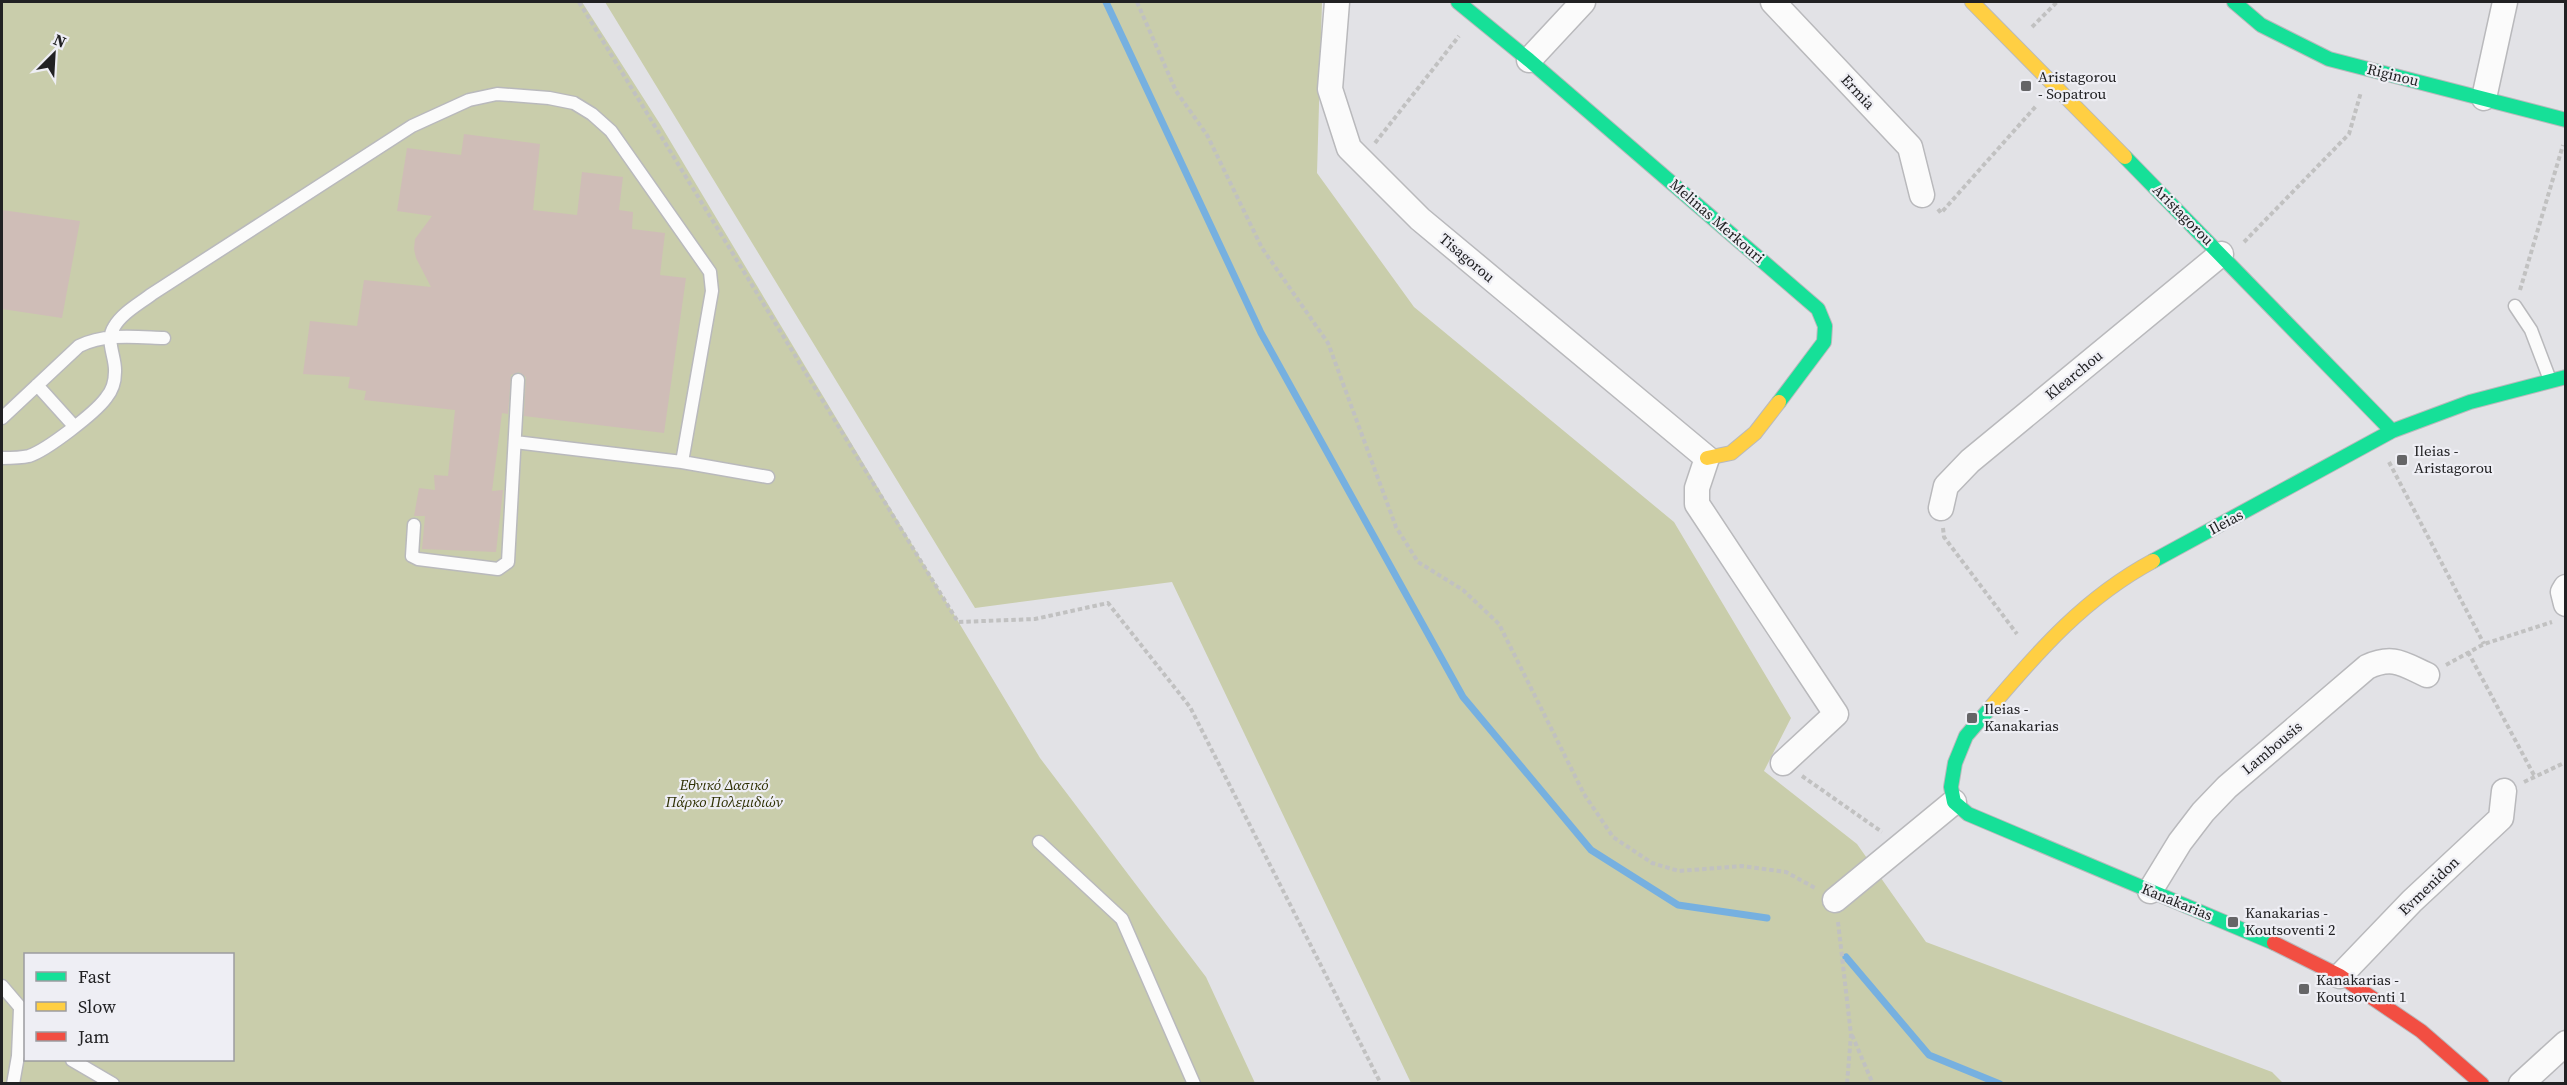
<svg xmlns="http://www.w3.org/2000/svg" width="2567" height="1085" viewBox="0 0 2567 1085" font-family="'Source Serif 4',serif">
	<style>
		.green { fill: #c9cdab; fill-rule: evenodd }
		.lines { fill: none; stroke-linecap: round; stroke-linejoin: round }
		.stream { stroke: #76b0e0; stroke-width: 7 }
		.building { fill: #cfbdb7 }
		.lane-casing { stroke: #b9b9bc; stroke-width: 15 }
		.street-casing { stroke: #b9b9bc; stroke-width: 27 }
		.fast-casing { stroke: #b9b9bc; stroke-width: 16 }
		.slow-casing { stroke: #b9b9bc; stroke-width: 16 }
		.jam-casing { stroke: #b9b9bc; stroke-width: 16 }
		.path { stroke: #c1c1c1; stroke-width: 4; stroke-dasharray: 4.5 3; stroke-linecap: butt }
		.lane { stroke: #fbfbfb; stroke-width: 12 }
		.street { stroke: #fbfbfb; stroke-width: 24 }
		.fast { stroke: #16e098; stroke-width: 14 }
		.slow { stroke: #ffcf43; stroke-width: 14 }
		.jam { stroke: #f24e42; stroke-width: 14 }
		.poi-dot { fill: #656567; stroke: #eeeef4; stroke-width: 2 }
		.labels { text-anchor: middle; stroke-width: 4.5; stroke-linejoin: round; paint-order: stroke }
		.street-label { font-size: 15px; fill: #212123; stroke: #eeeef4 }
		.poi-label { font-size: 15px; fill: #212123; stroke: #eeeef4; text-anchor: start }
		.park-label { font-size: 15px; font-style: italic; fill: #2f3104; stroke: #eeeef4 }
	</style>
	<rect width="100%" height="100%" fill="#e2e2e6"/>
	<path class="green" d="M2,2h580l78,122 380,634 166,219 49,106h-1253zM26,954h206v106h-206z
		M605,2h717l-5,171 97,134 260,215 117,196 -27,53 93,73 69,98 346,130 11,11h-872l-239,-501 -197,26z"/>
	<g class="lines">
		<path class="stream" d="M1106,2l155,331 202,364 128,153 87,55 89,13
			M1846,957l83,98 71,29"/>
	</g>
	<path class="building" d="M464,134l76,10 -7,66 44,5 5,-43 41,5 -4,33 14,2 -1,17 33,4 -5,42 26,3 -22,155 -140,-17 2,-39 -7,-5 -8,3 -3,39 -6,-1 -10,78 11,-1 -7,62 -74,-3 3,-33h-11l5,-28 16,2 -1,-15 14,1 7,-66 -91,-10 2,-9 -18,-3 2,-11 -47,-3 7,-53 47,5 7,-46 67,7 -15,-29 -2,-9 1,-10 17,-23 -35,-5 10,-63 54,7z
		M2,210l78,11 -18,97 -60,-9z"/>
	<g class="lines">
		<g class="lane-casing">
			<path id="lane" d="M2515,306l16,24 19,50
				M37,385l37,41
				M2,418l77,-72c27,-13 56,-9 85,-8
				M515,442l167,20 86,15
				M2,458c8,0 18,0 27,-2 18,-6 66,-43 77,-58 6,-7 9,-17 9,-26 1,-15 -10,-31 -1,-45 8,-14 25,-23 38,-33l260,-168 57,-26 28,-6 52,4 25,5 18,11 19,17 99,141 2,19 -30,171
				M414,525l-2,31 6,3 80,10 10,-7 10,-182
				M1039,842l83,77 72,165
				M2,986l23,27
				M72,1060l41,24
				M13,1084l5,-28 2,-47"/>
		</g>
		<g class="street-casing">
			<path id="street" d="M1337,2l-7,87 19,59 71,71 287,239 -10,30v16l139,210 -53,49
				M1773,2l137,145 12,48
				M1529,60l54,-58
				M2484,98l21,-96
				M1941,508l5,-22 24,-25 251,-207
				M2566,587l-3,5 3,12
				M2150,891l30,-49 23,-30 24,-25 140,-120c26,-12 36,-3 60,8
				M1835,900l119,-98
				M2340,976l72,-75 89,-83 3,-27
				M2521,1084l45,-41"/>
		</g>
		<g class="fast-casing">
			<path id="fast" d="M1458,2l71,58 289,249 7,17 -1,16 -45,60
				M2234,2l27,23 68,34 237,61
				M2125,157l267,274
				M2153,561l239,-130 78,-29 96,-25
				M1991,707l-25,29 -11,27 -4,24 3,15 14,12 306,129"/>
		</g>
		<g class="slow-casing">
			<path id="slow" d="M1972,2l153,155
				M1707,458l24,-5 24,-20 24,-31
				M1991,707c49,-58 95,-110 162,-146"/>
		</g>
		<g class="jam-casing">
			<path id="jam" d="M2274,943l66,33 81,55 61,53"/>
		</g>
		<path class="path" d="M579,2l379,620 77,-3 73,-16 82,104 191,377
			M1137,2l39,89 31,44 55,113 66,95 68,184 22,35 45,28 36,34 85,170 29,43 39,26 27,8 63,-5 44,6 31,17
			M2032,27l25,-25
			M1375,143l84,-107
			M1938,209l3,4 96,-108
			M2244,242l105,-108 12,-42
			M2520,290l43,-145
			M2389,462l95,182
			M1943,528l1,9 73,97
			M2468,652l67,125
			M2446,665l38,-21 68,-22
			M1802,776l80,56
			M2524,782l42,-20
			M1838,922l13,113 -4,49
			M1852,1035l21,49"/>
		<use href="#lane" class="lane"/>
		<use href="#street" class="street"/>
		<use href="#fast" class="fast"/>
		<use href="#slow" class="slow"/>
		<use href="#jam" class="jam"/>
	</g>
	<g class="poi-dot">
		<rect x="2020" y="80" width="12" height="12" rx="3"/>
		<rect x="2396" y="454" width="12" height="12" rx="3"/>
		<rect x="1966" y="712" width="12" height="12" rx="3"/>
		<rect x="2227" y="916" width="12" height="12" rx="3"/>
		<rect x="2298" y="983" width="12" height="12" rx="3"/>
	</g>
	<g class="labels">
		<g class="street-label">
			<text transform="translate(2393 75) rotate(14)" y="5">Riginou</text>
			<text transform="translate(1858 92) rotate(47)" y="5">Ermia</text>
			<text transform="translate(2183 215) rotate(45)" y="5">Aristagorou</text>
			<text transform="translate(1717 221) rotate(41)" y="5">Melinas Merkouri</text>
			<text transform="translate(1467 258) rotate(40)" y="5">Tisagorou</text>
			<text transform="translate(2074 375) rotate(-39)" y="5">Klearchou</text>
			<text transform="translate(2226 522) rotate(-28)" y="5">Ileias</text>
			<text transform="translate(2272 748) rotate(-40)" y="5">Lambousis</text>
			<text transform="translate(2429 886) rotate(-44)" y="5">Evmenidon</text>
			<text transform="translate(2177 902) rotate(22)" y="5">Kanakarias</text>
		</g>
		<g class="poi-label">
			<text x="2038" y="82">Aristagorou<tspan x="2038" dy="17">- Sopatrou</tspan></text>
			<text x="2414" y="456">Ileias -<tspan x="2414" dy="17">Aristagorou</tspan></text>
			<text x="1984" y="714">Ileias -<tspan x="1984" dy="17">Kanakarias</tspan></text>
			<text x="2245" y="918">Kanakarias -<tspan x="2245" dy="17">Koutsoventi 2</tspan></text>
			<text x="2316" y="985">Kanakarias -<tspan x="2316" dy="17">Koutsoventi 1</tspan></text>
		</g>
		<g class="park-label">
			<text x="724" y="790">Εθνικό Δασικό<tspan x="724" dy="17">Πάρκο Πολεμιδιών</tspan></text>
		</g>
	</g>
	<rect width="2567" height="1085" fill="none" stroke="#212123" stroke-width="6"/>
	<rect x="24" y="953" width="210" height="108" fill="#eeeef4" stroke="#9c9ca0" stroke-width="1.5"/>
	<rect x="36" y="972" width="30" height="9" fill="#16e098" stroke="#9c9ca0" stroke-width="1.5"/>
	<text x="78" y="983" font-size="18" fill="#212123">Fast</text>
	<rect x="36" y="1002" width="30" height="9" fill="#ffcf43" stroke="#9c9ca0" stroke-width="1.5"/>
	<text x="78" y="1013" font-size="18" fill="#212123">Slow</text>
	<rect x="36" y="1032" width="30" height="9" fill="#f24e42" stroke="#9c9ca0" stroke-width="1.5"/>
	<text x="78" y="1043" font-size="18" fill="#212123">Jam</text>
	<g transform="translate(54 54) rotate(24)" stroke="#eeeef4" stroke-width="4.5" paint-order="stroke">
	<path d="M0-4.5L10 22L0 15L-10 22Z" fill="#212123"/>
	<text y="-9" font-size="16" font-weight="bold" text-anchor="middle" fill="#212123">N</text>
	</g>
</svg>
